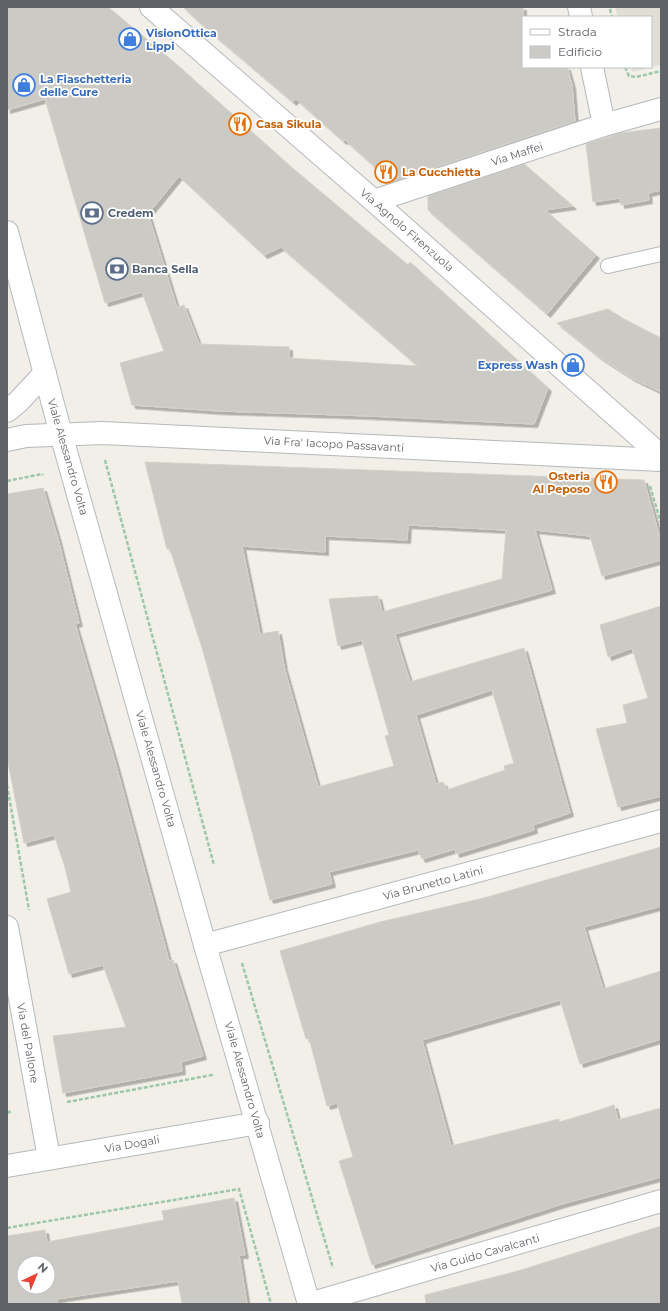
<svg xmlns="http://www.w3.org/2000/svg" width="668" height="1311" viewBox="0 0 668 1311" font-family="Montserrat,sans-serif">
	<style>
		.education { fill: #e1ded6 }
		.building { fill: #cccac5; stroke: #d6d1c6; fill-rule: evenodd; filter: url(#shadow) }
		.lines { fill: none; stroke-linecap: round; stroke-linejoin: round }
		.service-casing { stroke: #b5b8bc; stroke-width: 16 }
		.minor-casing { stroke: #b5b8bc; stroke-width: 24 }
		.tertiary-casing { stroke: #b5b8bc; stroke-width: 24 }
		.secondary-casing { stroke: #b6babf; stroke-width: 24 }
		.path { stroke: #9cc7a9; stroke-width: 2.5; stroke-dasharray: 4 2; stroke-linecap: butt }
		.service { stroke: #fff; stroke-width: 14 }
		.minor { stroke: #fff; stroke-width: 22 }
		.tertiary { stroke: #fff; stroke-width: 22 }
		.secondary { stroke: #fff; stroke-width: 22 }
		.labels { text-anchor: middle; stroke-width: 3.5; stroke-linejoin: round; paint-order: stroke }
		.shop-label { font-size: 11px; font-weight: bold; fill: #366cbe; stroke: #fff; text-anchor: start }
		.food-label { font-size: 11px; font-weight: bold; fill: #c56008; stroke: #fff; text-anchor: start }
		.street-label { font-size: 11px; fill: #5f6368; stroke: #fff }
		.service-label { font-size: 11px; font-weight: bold; fill: #4e5e75; stroke: #fff; text-anchor: start }
	</style>
	<defs>
		<filter id="shadow"><feDropShadow dx="3.5" dy="3.5" stdDeviation="0" flood-color="#0004"/></filter>
	</defs>
	<rect width="100%" height="100%" fill="#f1efe8"/>
	<path class="education" d="M615,7h46v58l-29,7 -1,-5h20v-50h-33z"/>
	<path class="building" d="M7,7h101l67,56 115,103 118,99 2,-3 138,126 -14,36 -164,-8 -151,-5 -87,-6 -12,-42 44,-12 -22,-59 -37,11 -60,-204 -38,11zM179,176l85,79 17,-8 137,119 -129,-8v-11l-90,-3 -15,-39 -7,3 -29,-94z
		M183,7h340v60h44l5,18 3,36 -183,61 -47,-42 -2,1 -47,-42 -3,3 -86,-73z
		M661,128v62l-13,3 1,7 -28,5 -1,-7 -27,4 -7,-58 35,-11z
		M524,164l49,42 -28,4 51,45 -49,59 -119,-104v-14z
		M608,309l16,10 37,19v54l-29,-14 -34,-22 -41,-33z
		M145,462l499,18 17,62v18l-59,16 -12,-40 -55,-6 17,60 -157,44 15,48 114,-34 46,165 -37,12 1,5 -78,24 -1,-5 -33,10 -4,-9 -89,22 3,12 -62,16 -39,-148 -28,-101 -33,-102h-3zM408,525l98,5 -4,49 -120,33 -4,-16 -49,3 9,47 24,-6 27,95 -4,1 9,30 -76,21 -34,-120 -6,-36 -18,3 -18,-88 83,6v-16l82,4zM492,690l22,73 -10,3 1,4 -58,20 -4,-8 -7,2 -20,-69z
		M43,488l15,51 21,84 -4,1 39,134 55,203 4,-1 30,96 -22,6 1,9 -119,22 -10,-57 73,-9 -23,-62 -34,9 -22,-75 24,-7 -7,-28 -10,-29 -30,8 -17,-86v-263z
		M661,606v190l-43,11 -22,-78 31,-6 -4,-18 25,-7 -16,-50 -24,9 -8,-32z
		M661,847v59l-77,21 19,62 58,-18v68l-81,25 -20,-64 -138,40 29,106 108,-27v3l31,-9 24,-8 4,15 43,-12v69l-99,27 -190,61 -33,-104 14,-4 -16,-54 -10,3 -18,-68 -3,1 -26,-88 100,-29 104,-24z
		M234,1198l11,57h-6l8,49h-65l-4,-23 -121,18 1,5h-51v-68l38,-6 2,12 117,-22 -2,-9zM24,1263h24v24h-24z
		M661,1226v78h-235l-1,-9 93,-24z"/>
	<g class="lines">
		<g class="service-casing">
			<path id="service" d="M608,266l53,-12"/>
		</g>
		<g class="minor-casing">
			<path id="minor" d="M151,7l223,194 276,245 11,11
				M579,7l2,10
				M592,67l12,58
				M374,201l230,-76 57,-16
				M7,411l11,-9 27,-29
				M7,927l42,231
				M205,945l456,-124
				M7,1166l251,-43
				M309,1304l352,-103"/>
		</g>
		<g class="tertiary-casing">
			<path id="tertiary" d="M7,440l19,-4 77,-3 558,27"/>
		</g>
		<g class="secondary-casing">
			<path id="secondary" d="M7,232l54,202 144,511 104,359"/>
		</g>
		<path class="path" d="M610,9l2,8
			M625,67l4,9 7,1 25,-6
			M105,460l109,405
			M7,481l35,-7 1,1
			M650,486l11,37
			M7,785l22,125
			M242,963l91,305
			M67,1102l145,-27 -1,-2
			M7,1113l5,-2
			M7,1228l232,-39 32,115"/>
		<use href="#service" class="service"/>
		<use href="#minor" class="minor"/>
		<use href="#tertiary" class="tertiary"/>
		<use href="#secondary" class="secondary"/>
	</g>
	<defs>
		<g id="shop-ring" transform="scale(1.15)"><circle r="9.5" fill="#fff" stroke="#3f7fe0" stroke-width="1.5"/><path d="M-5-2.5h2.3a2.7 3.5 0 0 1 5.4 0H5L5.5 6h-11ZM-1.5-2.5h3a1.5 2.3 0 0 0-3 0Z" fill="#3f7fe0"/></g>
		<g id="restaurant-ring" transform="scale(1.15)"><circle r="9.5" fill="#fff" stroke="#e8710a" stroke-width="1.5"/><path d="M-5-6h1v4h1v-4h1v4h1v-4h1v5L-1.5 .5V6h-2V.5L-5-1ZM5-6V6H3V1.5H1.5Q1.5-4 5-6Z" fill="#e8710a"/></g>
		<g id="bank-ring" transform="scale(1.15)"><circle r="9.5" fill="#fff" stroke="#5c6f8a" stroke-width="1.5"/><path d="M-6-4H6V4H-6ZM0-2.3a2.3 2.3 0 1 0 0 4.6a2.3 2.3 0 1 0 0-4.6Z" fill="#5c6f8a"/></g>
	</defs>
	<g fill-rule="evenodd">
		<use href="#shop-ring" x="130" y="39"/>
		<use href="#shop-ring" x="24" y="85"/>
		<use href="#restaurant-ring" x="240" y="124"/>
		<use href="#restaurant-ring" x="386" y="172"/>
		<use href="#bank-ring" x="92" y="213"/>
		<use href="#bank-ring" x="117" y="269"/>
		<use href="#shop-ring" x="573" y="365"/>
		<use href="#restaurant-ring" x="606" y="482"/>
	</g>
	<g class="labels">
		<g class="shop-label">
			<text x="146" y="37">VisionOttica<tspan x="146" dy="13">Lippi</tspan></text>
			<text x="40" y="83">La Fiaschetteria<tspan x="40" dy="13">delle Cure</tspan></text>
			<text x="558" y="369" text-anchor="end">Express Wash</text>
		</g>
		<g class="food-label">
			<text x="256" y="128">Casa Sikula</text>
			<text x="402" y="176">La Cucchietta</text>
			<text x="590" y="480" text-anchor="end">Osteria<tspan x="590" dy="13">Al Peposo</tspan></text>
		</g>
		<g class="street-label">
			<text transform="translate(517 154) rotate(-18)" y="4">Via Maffei</text>
			<text transform="translate(407 230) rotate(41)" y="4">Via Agnolo Firenzuola</text>
			<text transform="translate(334 444) rotate(3)" y="4">Via Fra' Iacopo Passavanti</text>
			<text transform="translate(68 457) rotate(74)" y="4">Viale Alessandro Volta</text>
			<text transform="translate(156 769) rotate(74)" y="4">Viale Alessandro Volta</text>
			<text transform="translate(433 883) rotate(-15)" y="4">Via Brunetto Latini</text>
			<text transform="translate(28 1043) rotate(80)" y="4">Via del Pallone</text>
			<text transform="translate(245 1080) rotate(74)" y="4">Viale Alessandro Volta</text>
			<text transform="translate(132 1144) rotate(-10)" y="4">Via Dogali</text>
			<text transform="translate(485 1253) rotate(-16)" y="4">Via Guido Cavalcanti</text>
		</g>
		<g class="service-label">
			<text x="108" y="217">Credem</text>
			<text x="132" y="273">Banca Sella</text>
		</g>
	</g>
	<rect width="668" height="1311" fill="none" stroke="#5f6368" stroke-width="16"/>
	<rect x="522" y="16" width="130" height="52" fill="#ffffff" stroke="#bfc1c3"/>
	<rect x="530" y="29" width="20" height="6" fill="#ffffff" stroke="#bfc1c3"/>
	<text x="558" y="36" font-size="12" fill="#5f6368">Strada</text>
	<rect x="530" y="46" width="20" height="12" fill="#cccac5" stroke="#bfc1c3"/>
	<text x="558" y="56" font-size="12" fill="#5f6368">Edificio</text>
	<g transform="translate(36 1275) rotate(44)"><circle r="19" fill="#ffffff" stroke="#bfc1c3"/>
	<path d="M0-3L7 15L0 10L-7 15Z" fill="#ea4335"/>
	<text y="-6" font-size="11" font-weight="bold" text-anchor="middle" fill="#5f6368">N</text>
	</g>
</svg>
